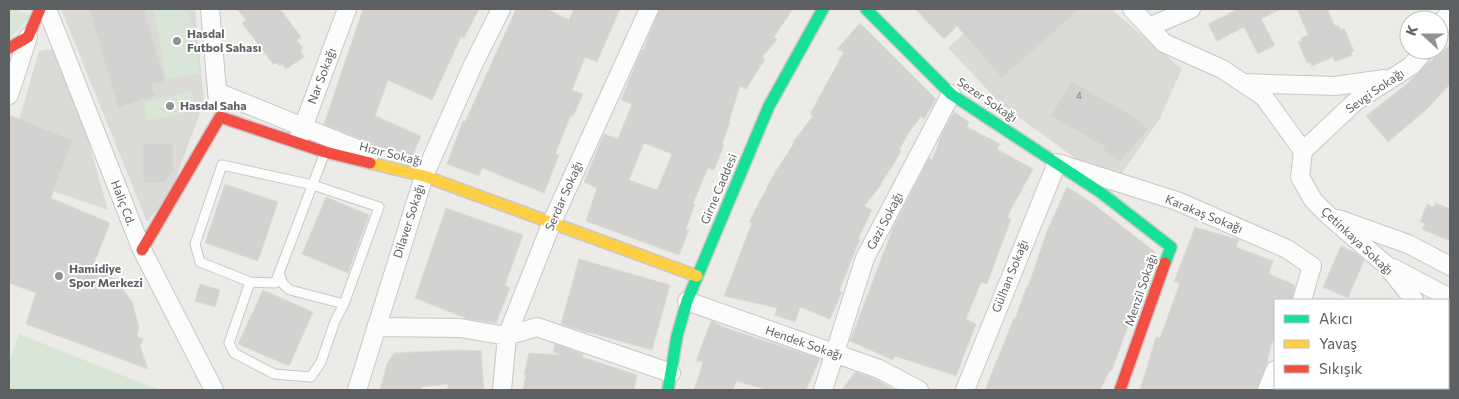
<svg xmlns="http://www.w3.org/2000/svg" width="1459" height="399" viewBox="0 0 1459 399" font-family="Commissioner,sans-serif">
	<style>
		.education { fill: #dcdad7 }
		.green { fill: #d8e6d5 }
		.building { fill: #d3d2d0; stroke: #dcdad7; fill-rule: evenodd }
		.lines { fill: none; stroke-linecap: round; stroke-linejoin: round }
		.lane-casing { stroke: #c7c7c7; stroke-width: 11 }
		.street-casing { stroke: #c7c7c7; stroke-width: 20 }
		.fast-casing { stroke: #c9c9c9; stroke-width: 14 }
		.slow-casing { stroke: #c9c9c9; stroke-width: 14 }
		.jam-casing { stroke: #c9c9c9; stroke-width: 14 }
		.lane { stroke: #fcfcfc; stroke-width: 9 }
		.street { stroke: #fcfcfc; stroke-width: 18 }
		.fast { stroke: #16e098; stroke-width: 11 }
		.slow { stroke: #ffcf43; stroke-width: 11 }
		.jam { stroke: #f24e42; stroke-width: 11 }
		.poi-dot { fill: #909192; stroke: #fff; stroke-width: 2 }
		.labels { text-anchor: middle; stroke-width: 4; stroke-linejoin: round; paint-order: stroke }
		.number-label { font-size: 10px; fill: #7c7e80 }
		.poi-label { font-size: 12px; font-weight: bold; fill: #5e6164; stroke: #fff; text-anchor: start }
		.street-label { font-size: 12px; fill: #5e6164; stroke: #fff }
	</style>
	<rect width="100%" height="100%" fill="#ecebe8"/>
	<path class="education" d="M61,9h134l9,93 -34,92 -23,28z
		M990,9h121l71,60 -23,51 -46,66 -112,-82 -53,-56z
		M62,47l46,163 -99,-34v-21l30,-104z"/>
	<path class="green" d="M9,9h7l15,7 -22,23z
		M154,9h34l12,64 -34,6z
		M192,91l3,19 -48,11 -3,-19z
		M19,334l140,56h-150v-29z"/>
	<path class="building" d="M89,9h55l21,72 -14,4 4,11 -37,12z
		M237,9h43l21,28 -4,3 6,8 -3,2 4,7 -18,12 -4,-5 -3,2 -2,-3 -4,1 -31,-41 4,-3z
		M363,9h116l-15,29 -3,-1 -29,63 -44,-20 -13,36 46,20 -10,23 -29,-7 -8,-8 -50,-20z
		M516,9h31l22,11 5,-11h46l-23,53 -12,-5 -13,33 11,4 -10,22 -2,-1 -16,39 4,1 -15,38 -62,-25 -3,8 -32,-12 16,-43 2,1z
		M659,9h134l-19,28 3,3 -15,17 3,2 -19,30 -6,-3 -11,35 1,1 -8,22 2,1 -10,25 -6,-2 -15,35 2,1 -9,25 3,1 -10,25 -93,-34 11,-33 -13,-6 20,-48 14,5 14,-35 -11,-4 16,-39 5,-11 1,1zM644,143l28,11 -15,36 -28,-10z
		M915,9h165l-78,69 -45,-52 -13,13z
		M1238,9h43l-20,10 14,26 -17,9 -14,-27 -27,14 -9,-17z
		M1297,9h30l8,17 3,-1 3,5 3,-2 10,23 -3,1 1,3 -17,7 -2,-5 -21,9 -2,-4 -3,1 -9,-21 4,-1 -1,-3 7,-3z
		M860,23l76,76 -12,20 -3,-3 -7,10h-1l-14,24 2,1 -6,11 -14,21 1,1 -18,22 8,4 -14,29h2l-21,52 3,1 -12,27 -30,-12 -5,15 -20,-7 2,-7 -53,-12 28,-73 -3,-1 24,-46 21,-33 -1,-1 20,-26 -3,-2 34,-62 -7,-3z
		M1450,45v39l-23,25 -39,33 -22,-26 41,-32 21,-21z
		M1071,81l62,35 15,13 -28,33 -17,-12 2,-3 -54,-31z
		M954,112l15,10 -2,5 33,17 -3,5 36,20 -26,48 4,2 -24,65 -6,-2 -15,37 10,5 -20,52 -61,-20 -2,4 -43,-19 43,-113 36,-70 3,2 10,-26z
		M9,115l64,25 -22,58 59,25 -17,43 23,14 16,22 7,25 -2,10 6,2 -3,7 8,23 -122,-45 10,-31 -27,-10z
		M143,143h30v27l-8,13h-22z
		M225,184l53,18 -20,59 -53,-18z
		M1067,187l25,16 63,49 -43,118h-2l-10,20h-115l29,-72 1,1 12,-33 1,1 19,-56z
		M326,197l43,18 -21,58 -46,-19z
		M1436,203l14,6v32l-28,-12 3,-6 -5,-1 7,-18 7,3z
		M446,208l77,27 -18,50 5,3 -14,35 -28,-4 -53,-21z
		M1195,227l44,13 -3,7 37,14 -4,13 26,11 -3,15h-17v43l-3,-1 -5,21 -10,27h-117l16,-53 4,1 20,-55 -6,-1z
		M1341,246l15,7 8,7 -16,38 -25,-11z
		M579,259l91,26 -18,65 -64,-18v1l-27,-9z
		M200,284l20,6 -5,17 -20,-6z
		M263,290l50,22 -24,54 -51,-22z
		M711,321l15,7 94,31 -14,31h-38l-32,-9 -3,9h-39l9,-28 -7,-1z
		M555,344l28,10 -1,3 55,18 -3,15h-111l3,-15h-2l5,-22 32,2 -8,-3z
		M457,350l24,1 3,39h-37l2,-6 -28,3 -1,3h-40l7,-26 7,-11z
		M855,372l20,7 20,11h-53z"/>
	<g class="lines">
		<g class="lane-casing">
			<path id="lane" d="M279,273l-4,10 -25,-1 -21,61 5,10 40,21 37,3 10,-15 14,-41 9,-17 -54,-14 -7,-6 -4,-11 46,-121
				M250,282l-50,-20 -5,-18 27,-79 91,20 66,22 -35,97"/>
		</g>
		<g class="street-casing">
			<path id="street" d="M47,9l95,241 72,140
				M210,9l8,93
				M1132,9l32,34 58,26 42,28 39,54
				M1149,27l42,-18
				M1439,30l6,-12 5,-2
				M1243,83l92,3 49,-7
				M217,92l153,62
				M9,95l19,-58
				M299,138l48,-129
				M1303,151l-3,26 13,23 15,15 58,50 28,35
				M1303,151l53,-50 55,-35 14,-16
				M1338,219l70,25 42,22
				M1393,268l57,30
				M687,301l192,68 40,21
				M376,327l84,1 47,8 30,-9 134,46
				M357,390l67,-214 49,-111 28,-56
				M502,390l5,-54 45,-114 97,-213
				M823,390l42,-132 86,-164
				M965,390l92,-227 120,38 110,48 25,17 -10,34
				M1267,390l8,-20
				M1394,390l3,-2"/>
		</g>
		<g class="fast-casing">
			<path id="fast" d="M866,9l85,85 149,98 71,55 -6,16
				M668,390l9,-54 10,-35 82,-195 54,-97"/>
		</g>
		<g class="slow-casing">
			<path id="slow" d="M370,163l54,13 273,100"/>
		</g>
		<g class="jam-casing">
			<path id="jam" d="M9,48l19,-11 12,-28
				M142,250l78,-133 105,35 45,11
				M1120,390l45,-127"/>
		</g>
		<use href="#lane" class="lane"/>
		<use href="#street" class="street"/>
		<use href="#fast" class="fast"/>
		<use href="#slow" class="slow"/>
		<use href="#jam" class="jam"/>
	</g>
	<g class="poi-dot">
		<circle cx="177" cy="41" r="5"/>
		<circle cx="170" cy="106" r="5"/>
		<circle cx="59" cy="276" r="5"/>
	</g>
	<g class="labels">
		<g class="number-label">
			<text x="1079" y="99">4</text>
		</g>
		<g class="poi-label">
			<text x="187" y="38">Hasdal<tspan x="187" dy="14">Futbol Sahası</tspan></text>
			<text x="180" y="110">Hasdal Saha</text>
			<text x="69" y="273">Hamidiye<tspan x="69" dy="14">Spor Merkezi</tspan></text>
		</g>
		<g class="street-label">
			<text transform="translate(322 76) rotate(-69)" y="4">Nar Sokağı</text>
			<text transform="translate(1375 91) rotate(-35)" y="4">Sevgi Sokağı</text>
			<text transform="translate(987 100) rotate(34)" y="4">Sezer Sokağı</text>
			<text transform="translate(391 154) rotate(14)" y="4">Hızır Sokağı</text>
			<text transform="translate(719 189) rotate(-67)" y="4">Girne Caddesi</text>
			<text transform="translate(564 196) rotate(-66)" y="4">Serdar Sokağı</text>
			<text transform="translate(123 203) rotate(69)" y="4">Haliç Cd.</text>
			<text transform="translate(1204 214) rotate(22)" y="4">Karakaş Sokağı</text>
			<text transform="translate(409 221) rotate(-72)" y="4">Dilaver Sokağı</text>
			<text transform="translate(885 221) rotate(-62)" y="4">Gazi Sokağı</text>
			<text transform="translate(1357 241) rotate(43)" y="4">Çetinkaya Sokağı</text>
			<text transform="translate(1010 276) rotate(-68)" y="4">Gülhan Sokağı</text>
			<text transform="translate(1141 290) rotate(-71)" y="4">Menzil Sokağı</text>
			<text transform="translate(804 343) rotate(19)" y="4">Hendek Sokağı</text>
		</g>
	</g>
	<rect width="1459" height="399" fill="none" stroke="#5e6164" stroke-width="20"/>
	<rect x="1274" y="299" width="175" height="90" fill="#ffffff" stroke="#bfc0c1"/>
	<rect x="1284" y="315" width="25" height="8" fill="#16e098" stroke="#bfc0c1"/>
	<text x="1319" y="324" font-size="15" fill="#5e6164">Akıcı</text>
	<rect x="1284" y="340" width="25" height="8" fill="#ffcf43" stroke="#bfc0c1"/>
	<text x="1319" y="349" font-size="15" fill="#5e6164">Yavaş</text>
	<rect x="1284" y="365" width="25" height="8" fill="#f24e42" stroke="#bfc0c1"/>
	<text x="1319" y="374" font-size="15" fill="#5e6164">Sıkışık</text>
	<g transform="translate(1424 35) rotate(291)"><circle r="24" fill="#ffffff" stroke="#bfc0c1"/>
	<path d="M0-4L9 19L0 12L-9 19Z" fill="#909192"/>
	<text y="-8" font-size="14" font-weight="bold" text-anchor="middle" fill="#5e6164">K</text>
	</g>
</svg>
